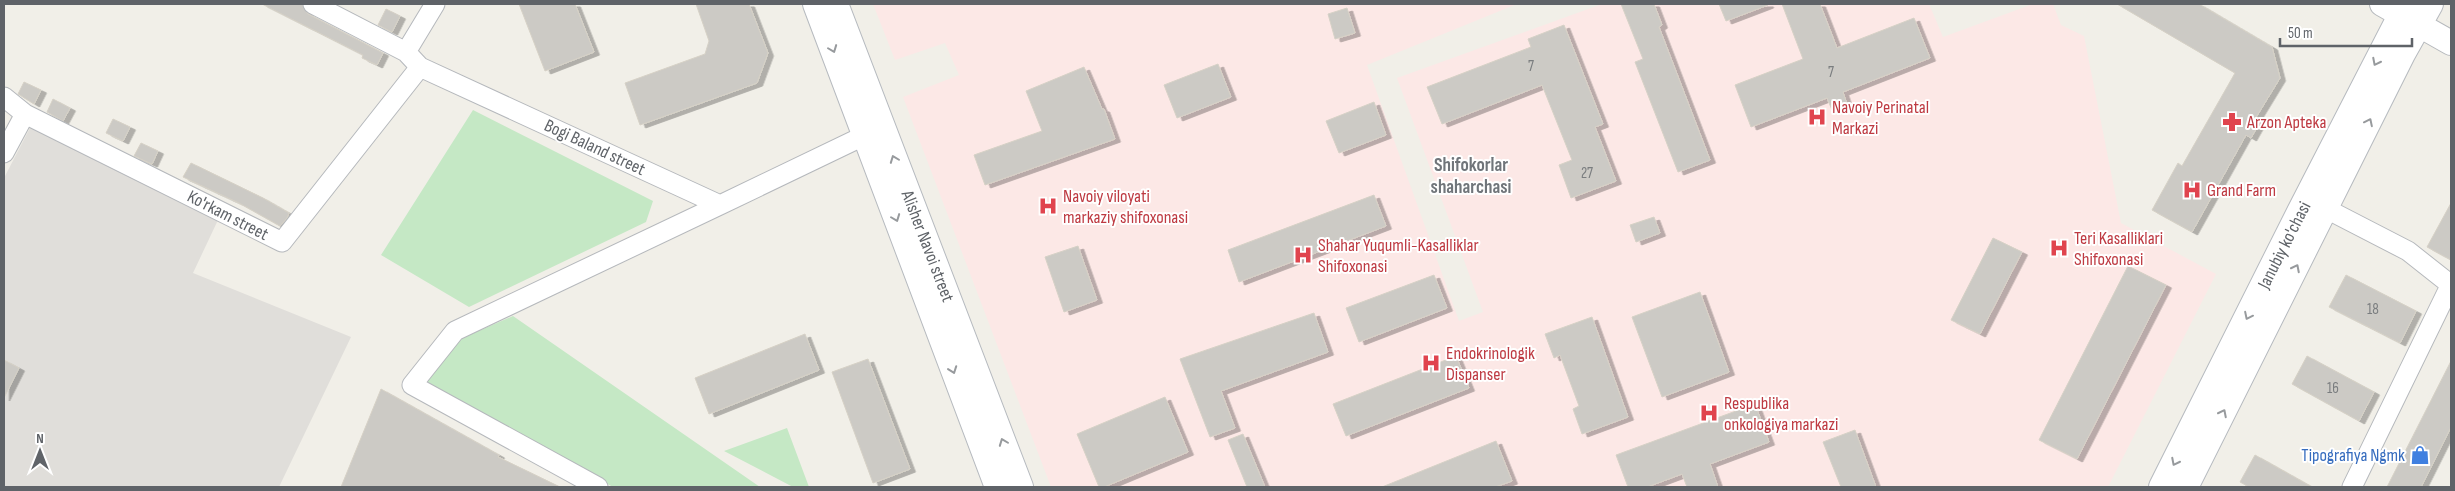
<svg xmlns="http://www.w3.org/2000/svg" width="2455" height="491" viewBox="0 0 2455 491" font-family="'Sofia Sans Condensed',sans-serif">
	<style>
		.industrial { fill: #e0deda }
		.medical { fill: #fce8e6 }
		.green { fill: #c5e8c5 }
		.building { fill: #cccac5; stroke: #d6d1c6; filter: url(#shadow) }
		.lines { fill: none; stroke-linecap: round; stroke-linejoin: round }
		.minor-casing { stroke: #b5b8bc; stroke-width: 21 }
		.tertiary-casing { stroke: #b5b8bc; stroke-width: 26 }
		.secondary-casing { stroke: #b6babf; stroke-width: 28 }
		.minor { stroke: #fff; stroke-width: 19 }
		.tertiary { stroke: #fff; stroke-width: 24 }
		.secondary { stroke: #fff; stroke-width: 26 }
		.oneway { stroke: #979a9d }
		.labels { text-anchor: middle; stroke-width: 4; stroke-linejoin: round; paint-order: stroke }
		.number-label { font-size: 15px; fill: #7a7d7f }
		.health-label { font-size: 18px; fill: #be3a42; stroke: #fff; text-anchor: start }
		.street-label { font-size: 18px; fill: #5f6368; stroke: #fff }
		.shop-label { font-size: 18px; fill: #366cbe; stroke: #fff; text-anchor: end }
		.neighbourhood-label { font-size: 19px; font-weight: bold; fill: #70757a; stroke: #fff }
	</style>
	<defs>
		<filter id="shadow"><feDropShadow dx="5.5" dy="3" stdDeviation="0" flood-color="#0004"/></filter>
	</defs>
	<rect width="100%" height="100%" fill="#f1efe8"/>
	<path class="industrial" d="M31,126l187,94 -25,53 158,64 -72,150h-275v-309z"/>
	<path class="medical" d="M873,4h644l-150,61 92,256 24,-9 -86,-234 205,-74h327l14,33 90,-33h20l8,21 23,11 37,187 95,51 -108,213h-1057l-148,-390 56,-22 -14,-32 -50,17z"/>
	<path class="green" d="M473,110l180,91 -7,21 -177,85 -88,-52z
		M513,316l247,171h-147l-178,-97 -8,-9 35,-43z
		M787,428l22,59h-16l-69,-36z"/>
	<path class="building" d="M262,4h40l6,10 75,39 -6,12 -15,-7 1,-3z
		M519,4h56l19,48 -49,19z
		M696,4h53l19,49 -11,30 -117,42 -15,-42 80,-29 4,-13z
		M1621,4h33l8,21 -3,2 51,133 -32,12 -43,-110 8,-3z
		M1719,4h49v1l-42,16z
		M1782,4h38l17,44 77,-30 16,40 -87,34 4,12 -15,6 -5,-12 -76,29 -16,-42 68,-26z
		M2117,4h82l73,43 8,31 -25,41 5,3 -9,16 -5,-3 -54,97 -40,-22 26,-47 4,3 53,-93z
		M1347,8l8,25 -20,6 -7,-25z
		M386,9l14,7 -8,16 -14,-7z
		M1564,25l39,99 -8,3 21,54 -45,17 -12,-33 13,-5 -30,-75 -100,39 -15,-37 104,-40 -3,-8z
		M1218,64l13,33 -54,21 -13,-33z
		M1084,67l18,42h2l11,30 -130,46 -11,-30 68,-24 -16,-40z
		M24,82l17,8 -7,14 -16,-10z
		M53,99l17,9 -7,13 -16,-9z
		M1374,102l12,33 -47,18 -13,-32z
		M113,119l17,8 -7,14 -17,-8z
		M141,143l17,8 -6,13 -18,-8z
		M191,163l72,35 26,15 -2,5 -7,8 -41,-23 -56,-26z
		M1374,195l12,31 -147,56 -11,-32z
		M2451,203v57l-24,-13z
		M1654,217l6,16 -24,9 -6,-17z
		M1993,238l29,14 -42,82 -29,-14z
		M1078,246l19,54 -33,12 -19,-55z
		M2128,266l38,19 -89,174 -38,-19z
		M1434,275l13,33 -88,34 -13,-34z
		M2346,275l70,36 -16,32 -71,-36z
		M1700,292l29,80 -67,25 -30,-80z
		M1314,313l14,39 -107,39 14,37 -25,9 -30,-78z
		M1592,317l36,100 -46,17 -9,-25 6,-3 -19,-51 -6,3 -9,-24z
		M805,334l14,36 -110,44 -14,-36z
		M1456,356l13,32 -123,48 -13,-32z
		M2307,356l67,36 -15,29 -67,-37z
		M868,359l42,110 -37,14 -41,-111z
		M4,360l15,8 -15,30z
		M2451,361v66l-30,60h-34z
		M381,389l118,66 -1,2 62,30h-219z
		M1165,397l23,55 -84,35h-5l-22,-53z
		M1755,404l14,38 -59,22 8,23h-31l-5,-13 -35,13h-19l-12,-32z
		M1855,430l21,57h-35l-18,-45z
		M1243,434l22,53h-18l-19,-47z
		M1496,441l16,40 -17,6h-113z
		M2255,455l57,32h-63l-9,-5z"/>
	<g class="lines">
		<g class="minor-casing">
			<path id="minor" d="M313,4l93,48 14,15 300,138 156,-75
				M406,52l29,-48
				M4,97l21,17 257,128 138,-175
				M4,153l21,-39
				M2313,202l95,49 43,34
				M598,487l-186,-102 43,-54 265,-126
				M2352,487l99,-203"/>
		</g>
		<g class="tertiary-casing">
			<path id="tertiary" d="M2382,4l69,39"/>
		</g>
		<g class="secondary-casing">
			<path id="secondary" d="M816,4l182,483
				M835,4l185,483
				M2162,487l139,-277 106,-206
				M2185,487l217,-433 28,-50"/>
		</g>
		<use href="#minor" class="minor"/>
		<use href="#tertiary" class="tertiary"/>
		<use href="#secondary" class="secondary"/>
	</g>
	<defs><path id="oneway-chevron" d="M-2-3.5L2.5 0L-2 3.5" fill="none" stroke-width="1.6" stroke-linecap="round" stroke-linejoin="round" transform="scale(1.25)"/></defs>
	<g class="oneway">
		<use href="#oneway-chevron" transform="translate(833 49) rotate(69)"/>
		<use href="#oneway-chevron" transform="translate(2376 62) rotate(117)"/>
		<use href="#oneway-chevron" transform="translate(2369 122) rotate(-64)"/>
		<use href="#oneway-chevron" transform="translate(894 159) rotate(-111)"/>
		<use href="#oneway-chevron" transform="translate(896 218) rotate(69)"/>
		<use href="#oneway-chevron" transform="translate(2296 268) rotate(-63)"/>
		<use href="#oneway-chevron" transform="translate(2248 316) rotate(116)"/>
		<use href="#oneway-chevron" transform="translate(953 370) rotate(70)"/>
		<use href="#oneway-chevron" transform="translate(2223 413) rotate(-63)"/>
		<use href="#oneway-chevron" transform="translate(1003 442) rotate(-111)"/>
		<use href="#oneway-chevron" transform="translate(2175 462) rotate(117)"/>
	</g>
	<defs>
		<g id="hospital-bare" transform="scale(1.5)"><path d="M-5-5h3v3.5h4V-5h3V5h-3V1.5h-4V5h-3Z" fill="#e0444e" stroke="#fff" stroke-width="2.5" paint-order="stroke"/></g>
		<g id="pharmacy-bare" transform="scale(1.5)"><path d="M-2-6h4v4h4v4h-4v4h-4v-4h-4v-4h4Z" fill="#e0444e" stroke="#fff" stroke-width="2.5" paint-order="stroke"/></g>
		<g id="shop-bare" transform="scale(1.5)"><path d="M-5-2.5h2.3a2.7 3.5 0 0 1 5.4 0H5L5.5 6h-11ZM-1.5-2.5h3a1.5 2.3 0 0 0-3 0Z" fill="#3f7fe0" stroke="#fff" stroke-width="2.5" paint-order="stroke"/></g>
	</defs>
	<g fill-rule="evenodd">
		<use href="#hospital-bare" x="1817" y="117"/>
		<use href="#pharmacy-bare" x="2232" y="122"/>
		<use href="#hospital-bare" x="2192" y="190"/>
		<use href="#hospital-bare" x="1048" y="206"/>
		<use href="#hospital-bare" x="2059" y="248"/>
		<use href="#hospital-bare" x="1303" y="255"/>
		<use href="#hospital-bare" x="1431" y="363"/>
		<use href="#hospital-bare" x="1709" y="413"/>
		<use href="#shop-bare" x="2420" y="455"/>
	</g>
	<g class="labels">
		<g class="number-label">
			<text x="1531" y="71">7</text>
			<text x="1831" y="77">7</text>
			<text x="1587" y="178">27</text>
			<text x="2373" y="314">18</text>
			<text x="2333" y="393">16</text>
		</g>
		<g class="health-label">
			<text x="1832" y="113">Navoiy Perinatal<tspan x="1832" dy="21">Markazi</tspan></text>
			<text x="2247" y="128">Arzon Apteka</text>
			<text x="2207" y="196">Grand Farm</text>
			<text x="1063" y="202">Navoiy viloyati<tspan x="1063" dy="21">markaziy shifoxonasi</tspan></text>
			<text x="2074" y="244">Teri Kasalliklari<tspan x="2074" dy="21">Shifoxonasi</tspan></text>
			<text x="1318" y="251">Shahar Yuqumli-Kasalliklar<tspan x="1318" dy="21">Shifoxonasi</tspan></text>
			<text x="1446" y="359">Endokrinologik<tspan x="1446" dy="21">Dispanser</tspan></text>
			<text x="1724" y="409">Respublika<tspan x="1724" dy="21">onkologiya markazi</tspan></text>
		</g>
		<g class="street-label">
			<text transform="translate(595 147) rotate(25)" y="6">Bogi Baland street</text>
			<text transform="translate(228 215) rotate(27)" y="6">Ko'rkam street</text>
			<text transform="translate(2284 245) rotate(-63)" y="6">Janubiy ko'chasi</text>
			<text transform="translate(928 246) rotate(69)" y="6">Alisher Navoi street</text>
		</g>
		<g class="shop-label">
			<text x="2405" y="461">Tipografiya Ngmk</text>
		</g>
		<g class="neighbourhood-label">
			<text x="1471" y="171">Shifokorlar<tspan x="1471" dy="22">shaharchasi</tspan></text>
		</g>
	</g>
	<rect width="2455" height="491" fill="none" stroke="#5f6368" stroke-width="10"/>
	<g transform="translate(40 451)" stroke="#ffffff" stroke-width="4" paint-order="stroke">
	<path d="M0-4L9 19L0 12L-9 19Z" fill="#5f6368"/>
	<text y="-8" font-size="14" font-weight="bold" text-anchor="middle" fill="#5f6368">N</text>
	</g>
	<path d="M2280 38v8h132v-8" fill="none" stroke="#5f6368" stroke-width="2.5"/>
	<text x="2288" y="38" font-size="15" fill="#5f6368" stroke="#ffffff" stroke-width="4" paint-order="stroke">50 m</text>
</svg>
